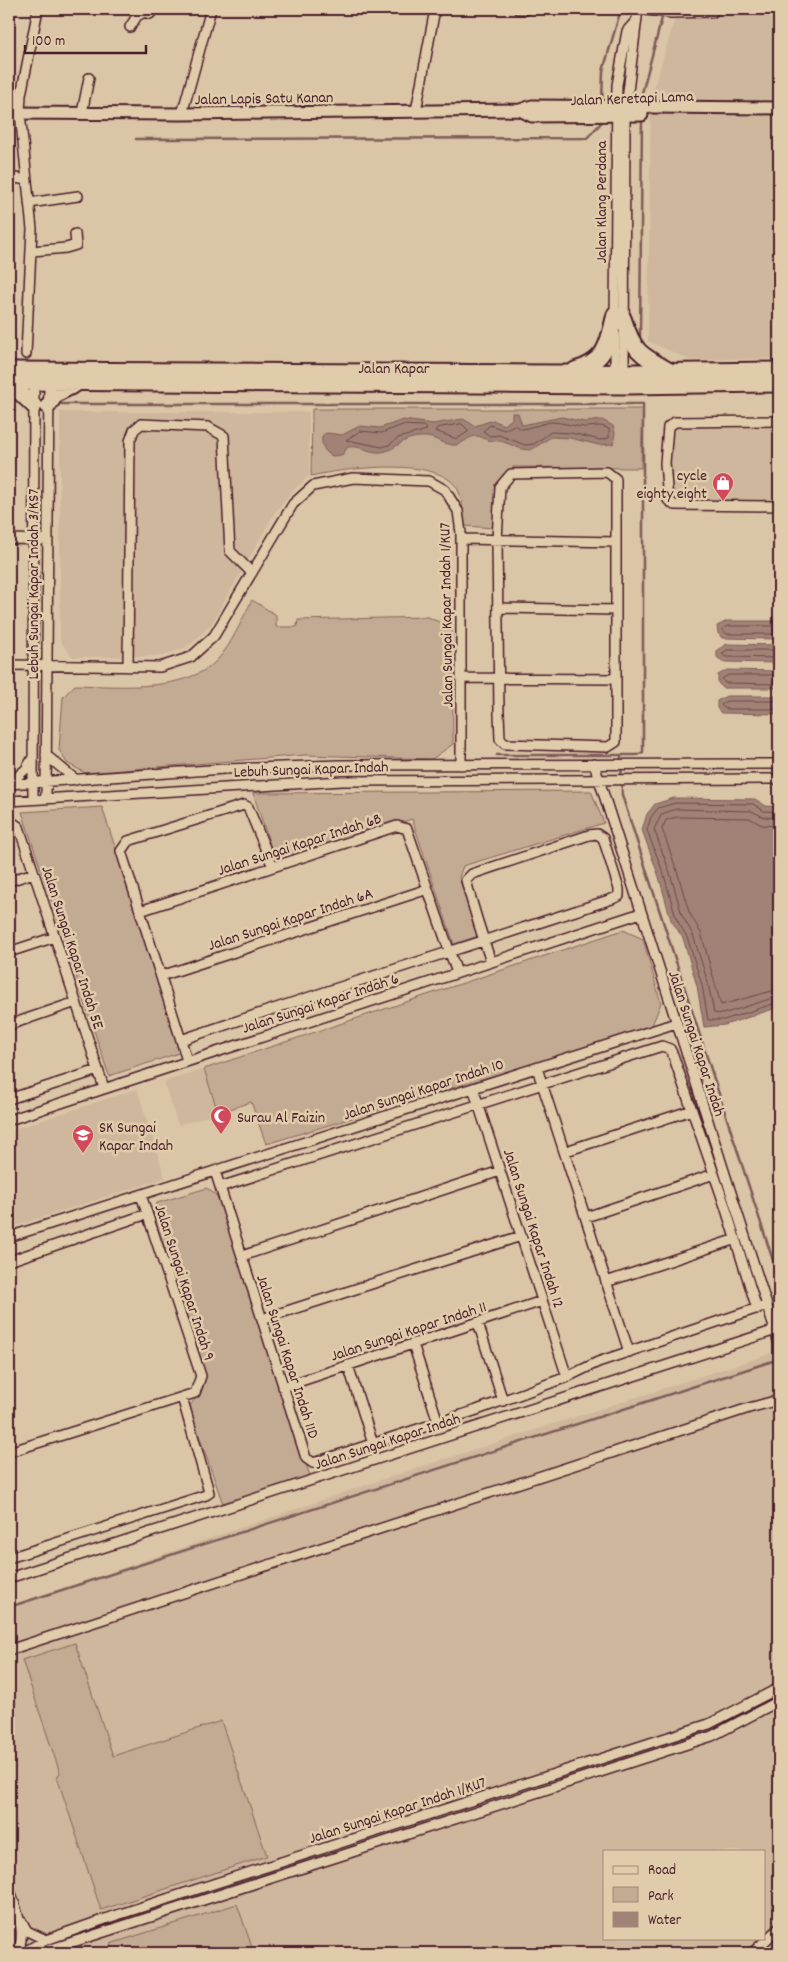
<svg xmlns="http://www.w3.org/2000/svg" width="788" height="1962" viewBox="0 0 788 1962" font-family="Dekko,sans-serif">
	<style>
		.built { fill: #ceb79c; fill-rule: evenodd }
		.green { fill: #c3aa92; stroke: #86645e }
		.water { fill: #a08376; stroke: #7e5b58 }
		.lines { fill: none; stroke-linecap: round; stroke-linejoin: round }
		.shore { stroke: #6c4749; stroke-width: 1 }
		.stream { stroke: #7e5b58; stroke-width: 2.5 }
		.street-casing { stroke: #4a1f2b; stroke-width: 12 }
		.secondary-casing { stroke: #4a1f2b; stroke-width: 15 }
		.highway-casing { stroke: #4a1f2b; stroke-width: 19 }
		.street { stroke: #e0ccab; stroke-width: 9 }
		.secondary { stroke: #e0ccab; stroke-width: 11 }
		.highway { stroke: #e0ccab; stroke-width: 15 }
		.labels { text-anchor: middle; stroke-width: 5; stroke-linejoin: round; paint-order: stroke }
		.street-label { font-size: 16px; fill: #4a1f2b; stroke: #e0ccab }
		.poi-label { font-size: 16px; fill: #4a1f2b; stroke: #e0ccab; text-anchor: start }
	</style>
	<rect width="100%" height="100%" fill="#dac5a6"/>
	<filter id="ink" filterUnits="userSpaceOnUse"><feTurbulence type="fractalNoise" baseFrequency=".02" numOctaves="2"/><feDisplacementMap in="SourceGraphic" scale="10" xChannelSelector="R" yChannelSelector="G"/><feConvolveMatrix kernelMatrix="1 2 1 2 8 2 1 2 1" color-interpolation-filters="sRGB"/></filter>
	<g filter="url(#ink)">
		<path class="built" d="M678,9h101v349l-89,2 -42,-19 3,-243z
			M60,412h249v64l-17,15 -17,21 -63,111 -17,18 -11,7 -21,8 -90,1 -13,-16z
			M779,424v79l-106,-1 -2,-3 -3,-40 3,-30 4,-4z
			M9,429h2v107h-2z
			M204,1069l14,44 -40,12 -14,-43z
			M137,1089l28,89 -156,50v-97z
			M779,1351v602h-770v-346l369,-126zM604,1851h160v87h-160z"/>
		<path class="green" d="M312,409h331l-2,59 -128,-1 -18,22 -1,39 -29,-2c-2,-10 -2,-24 -6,-34 -15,-38 -116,-23 -148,-16z
			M252,600l24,15v12h21l1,-7 130,-3 24,11 1,116 -21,15 -127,-4 -220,18 -18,-10 -8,-13 4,-53 12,-12c43,1 120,9 148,-32 12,-16 20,-36 29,-53z
			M591,791l13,32 -141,43 -4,11 19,59 -24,8 -42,-125 -136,44 -23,-70z
			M102,807l80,245 -73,24 -87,-264z
			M623,930l20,9 18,64 -10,25 -385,116 -15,-42 -33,11 -14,-44z
			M207,1188l11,9 92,279 -87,28 -34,-97 12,-16 4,-18 -52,-160 4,-10z
			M75,1643l38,113 108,-35 46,135 -166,54 -44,-133 3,-4 -38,-113z
			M237,1904l17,49h-141l-3,-9z"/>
		<path class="water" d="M512,413h6l4,12 40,-8 22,5 18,-2 11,6 2,7 -2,11 -14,1 -29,-7 -19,-1 -20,13c-13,0 -20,-7 -32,-9 -4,-1 -7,1 -11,-1 -4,-1 -7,-4 -11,-4 -10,0 -15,10 -24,9 -19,-3 -17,-11 -41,-7 -12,3 -19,13 -31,14 -12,1 -21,-7 -33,-5l-6,8 -10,1c-8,-5 -11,-10 -10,-20l4,-3 16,2 18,-9 20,2 23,-8 30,4 30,-5 12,7 18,-6 11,5 8,-6z
			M727,621h52v18l-57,-1 -4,-5 -1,-7z
			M727,644l52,1v18l-57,-1 -5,-5v-7z
			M727,670l52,1v17h-56l-5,-5v-8z
			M726,696h53v18l-58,-1 -4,-5v-7z
			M674,798l81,1 11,7 13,1v200l-54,18 -21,2 -7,-41 -14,-48 -12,-18 -12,-43 -17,-47 5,-16 8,-10z"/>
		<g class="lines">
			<path class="shore" d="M551,422c11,0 21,4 32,5 10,1 16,-4 26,2v9l-9,2 -29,-7 -20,-1 -17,12 -9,1 -26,-10 -9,1 -7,-5 7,-6 14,5 10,-5 8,4z
				M462,424l7,7 -12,8 -22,-8 2,-3z
				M403,425l20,1 4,4 -29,8 -9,7 -7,2 -36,-7 14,-9 21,2z
				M779,626h-52l-5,4 5,4h52
				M779,650h-52l-5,4 4,3 53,1
				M779,675h-51l-6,4 3,4 54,1
				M779,701h-53l-5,4 5,4h53
				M779,812l-15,-1 -11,-7 -78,-1 -17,5 -7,9 -4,13 17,45 12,43 11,19 15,48 6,35h16l55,-18
				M779,818l-15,-1 -13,-6 -75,-2 -14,5 -8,15 16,44 12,42 11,20 15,48 6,30 9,1 56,-18
				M779,826l-17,-1 -13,-7 -72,-1 -11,3 -4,9 15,42 12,41 12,21 20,72 58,-16"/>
			<path class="stream" d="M602,103l1,-32 18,-62
				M642,103v-10l21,-79
				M136,139l451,-1 15,-16v-3
				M640,337l2,-219
				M62,404h581v348l-6,3h-140
				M621,755l1,40 157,484
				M9,1607l770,-248"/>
			<g class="street-casing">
				<path id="street" d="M518,9h9
					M638,9l33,4 42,-1
					M130,27l7,-11 7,-4 6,2 4,-5
					M416,111l19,-102
					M82,113l7,-35
					M182,114l29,-105
					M9,177l18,3
					M29,203l49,-7
					M32,251l34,-3 10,-3 -1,-11
					M615,318l2,-233 10,-54 8,-9
					M26,354l6,-125 -12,-116 1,-18 17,-86
					M615,376v-42
					M624,376l1,-260 13,-107
					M779,421l-104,1 -7,5 -3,36 3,37 6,5 105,1
					M607,472l9,7v263l-8,5 -103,-3 -5,-5 -1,-26 -2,-173 3,-53 11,-13z
					M9,539l39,1
					M461,539l155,3
					M498,608l118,2
					M9,665l151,2 31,-10 23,-21 79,-132 20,-18 40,-8 76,3 16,9 13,21 3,22v232
					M128,667l2,-226 4,-11 7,-6 67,3 16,9 6,115 22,22
					M461,678l155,1
					M46,755l30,25
					M594,764l185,579
					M9,784l215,-15 115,-4 440,-1
					M9,784l17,-15 6,-10
					M46,798l3,-420
					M33,799l1,-420
					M9,801l333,-20 437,-2
					M9,820l10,7 85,261
					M273,867l-25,-60 -4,-2 -116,36 -7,10 60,189c143,-49 288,-94 431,-141l7,-3v-7l-16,-51 -6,-4 -8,1 -117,39 -6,6c7,28 16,55 25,82
					M9,881l25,-8
					M140,911l257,-85 10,3 50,144
					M9,952l46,-15
					M161,976l267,-87
					M9,1025l67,-23
					M181,1040l6,21
					M537,1068l92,284
					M473,1088l94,289
					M9,1099l89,-29
					M9,1120l632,-207
					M566,1151l126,-41
					M215,1171l91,287 7,5 164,-53 90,-33 31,-15 169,-57
					M220,1187l442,-141 8,3 3,6 52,151 32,103
					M586,1217l128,-43
					M9,1237l667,-214
					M242,1256l258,-85
					M9,1261l138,-47
					M606,1282l130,-43
					M262,1319l259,-83
					M478,1323l25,78
					M413,1344l25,78
					M348,1365l25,79
					M283,1387l259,-86
					M9,1452l186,-59 6,-17 -60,-181
					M9,1558l197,-63 3,-2 -2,-8 -25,-88
					M9,1578l770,-249
					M9,1650l740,-242 22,-6h8
					M9,1887c6,21 19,46 8,66
					M22,1922l5,9 19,9
					M22,1953l24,-13 65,-23 598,-193 70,-36
					M39,1953l673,-217 67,-35
					M752,1953l27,-25
					M774,1953l5,-5"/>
			</g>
			<g class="secondary-casing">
				<path id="secondary" d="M520,110l12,6 110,-1
					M9,113l173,1 338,-4 12,-4 247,2"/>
			</g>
			<g class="highway-casing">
				<path id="highway" d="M623,318c11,34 16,36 47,53
					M9,370l555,3 215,-3
					M575,370c32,-9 33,-27 40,-56
					M9,382l618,4 152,-2
					M9,382l25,24
					M48,406l8,-12 20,-10"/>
			</g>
			<use href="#street" class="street"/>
			<use href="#secondary" class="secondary"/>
			<use href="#highway" class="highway"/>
		</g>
	</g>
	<defs>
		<g id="shop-pin" transform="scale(1.125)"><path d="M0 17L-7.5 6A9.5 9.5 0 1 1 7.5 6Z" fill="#d1495b" stroke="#e0ccab"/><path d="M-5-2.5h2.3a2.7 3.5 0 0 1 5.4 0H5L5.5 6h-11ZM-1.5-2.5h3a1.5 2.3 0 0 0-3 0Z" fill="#fff"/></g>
		<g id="mosque-pin" transform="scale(1.125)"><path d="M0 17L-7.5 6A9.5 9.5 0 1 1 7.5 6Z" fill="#d1495b" stroke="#e0ccab"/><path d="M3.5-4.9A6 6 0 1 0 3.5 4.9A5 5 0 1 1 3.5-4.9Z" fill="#fff"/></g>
		<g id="school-pin" transform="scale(1.125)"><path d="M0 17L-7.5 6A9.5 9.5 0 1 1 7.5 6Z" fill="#d1495b" stroke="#e0ccab"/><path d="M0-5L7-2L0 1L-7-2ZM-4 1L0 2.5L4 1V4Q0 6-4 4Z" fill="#fff"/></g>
	</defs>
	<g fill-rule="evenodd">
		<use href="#shop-pin" x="723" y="483"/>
		<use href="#mosque-pin" x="221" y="1116"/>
		<use href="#school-pin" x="83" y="1135"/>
	</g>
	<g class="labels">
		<g class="street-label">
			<text transform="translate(264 97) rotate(-1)" y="6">Jalan Lapis Satu Kanan</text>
			<text transform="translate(632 97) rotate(-2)" y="6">Jalan Keretapi Lama</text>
			<text transform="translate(600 202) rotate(-90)" y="6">Jalan Klang Perdana</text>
			<text x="394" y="373">Jalan Kapar</text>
			<text transform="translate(32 584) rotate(-90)" y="6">Lebuh Sungai Kapar Indah 3/KS7</text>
			<text transform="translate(445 615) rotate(-91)" y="6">Jalan Sungai Kapar Indah 1/KU7</text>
			<text transform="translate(311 768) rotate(-2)" y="6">Lebuh Sungai Kapar Indah</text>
			<text transform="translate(299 843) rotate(-18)" y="6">Jalan Sungai Kapar Indah 6B</text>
			<text transform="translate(290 918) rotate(-18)" y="6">Jalan Sungai Kapar Indah 6A</text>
			<text transform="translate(74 947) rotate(72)" y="6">Jalan Sungai Kapar Indah 5E</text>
			<text transform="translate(320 1002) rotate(-18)" y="6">Jalan Sungai Kapar Indah 6</text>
			<text transform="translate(698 1043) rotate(72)" y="6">Jalan Sungai Kapar Indah</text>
			<text transform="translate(423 1088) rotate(-18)" y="6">Jalan Sungai Kapar Indah 10</text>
			<text transform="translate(535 1228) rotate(72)" y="6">Jalan Sungai Kapar Indah 12</text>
			<text transform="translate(186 1282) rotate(72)" y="6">Jalan Sungai Kapar Indah 9</text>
			<text transform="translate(408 1330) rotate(-18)" y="6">Jalan Sungai Kapar Indah 11</text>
			<text transform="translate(289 1356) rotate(72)" y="6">Jalan Sungai Kapar Indah 11D</text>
			<text transform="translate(387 1440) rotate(-18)" y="6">Jalan Sungai Kapar Indah</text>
			<text transform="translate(397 1809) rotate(-18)" y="6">Jalan Sungai Kapar Indah 1/KU7</text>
		</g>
		<g class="poi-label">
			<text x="707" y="480" text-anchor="end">cycle<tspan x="707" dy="18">eighty eight</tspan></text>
			<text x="237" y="1122">Surau Al Faizin</text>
			<text x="99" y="1132">SK Sungai<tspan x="99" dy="18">Kapar Indah</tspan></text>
		</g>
	</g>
	<rect width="788" height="1962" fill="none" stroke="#e0ccab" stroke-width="30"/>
	<rect x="15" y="15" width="758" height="1932" fill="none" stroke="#4a1f2b" stroke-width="2" filter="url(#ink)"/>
	<rect x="603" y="1850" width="162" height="90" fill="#e0ccab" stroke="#a48778"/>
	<rect x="613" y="1866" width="25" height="8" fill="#e0ccab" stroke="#a48778"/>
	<text x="648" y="1874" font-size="15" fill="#4a1f2b">Road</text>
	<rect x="613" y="1887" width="25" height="15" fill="#c3aa92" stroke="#a48778"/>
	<text x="648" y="1900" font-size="15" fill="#4a1f2b">Park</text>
	<rect x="613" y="1912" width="25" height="15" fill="#a08376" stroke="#a48778"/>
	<text x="648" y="1924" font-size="15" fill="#4a1f2b">Water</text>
	<path d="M25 45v8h121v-8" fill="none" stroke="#4a1f2b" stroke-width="2.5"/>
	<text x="32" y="45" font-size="15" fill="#4a1f2b" stroke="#e0ccab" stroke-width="4" paint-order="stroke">100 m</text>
</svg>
